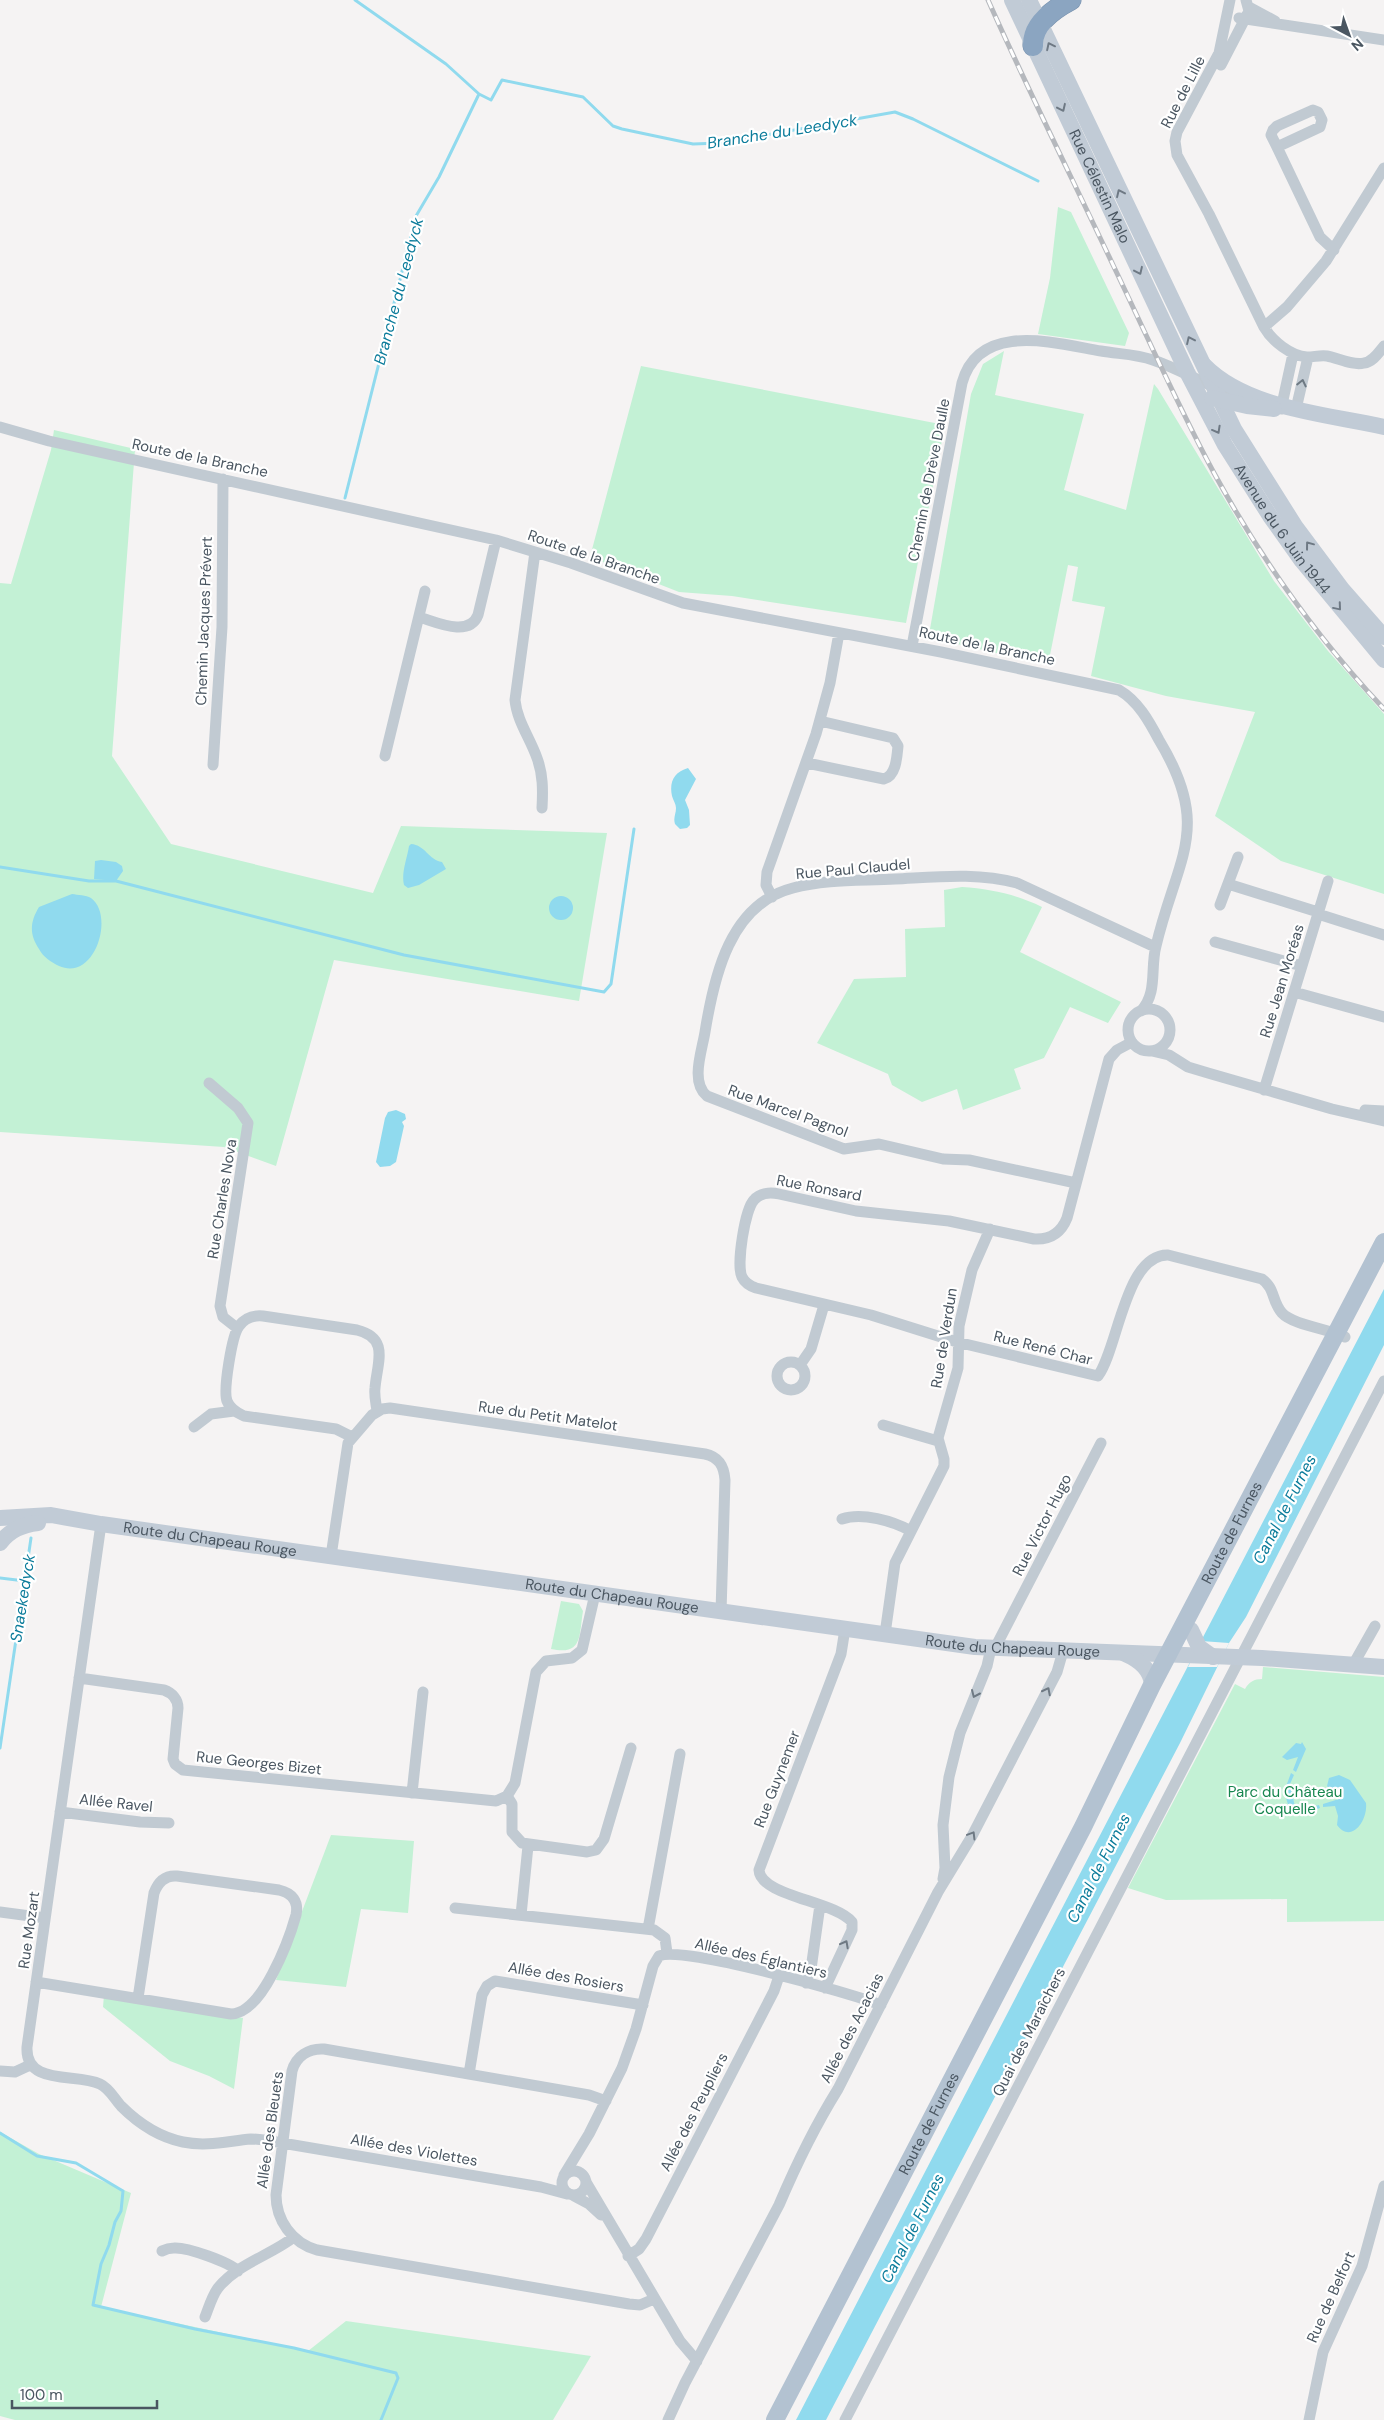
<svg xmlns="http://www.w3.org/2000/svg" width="1384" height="2420" viewBox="0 0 1384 2420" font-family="'DM Sans',sans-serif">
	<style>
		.green { fill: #c3f1d5 }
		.water { fill: #90daee }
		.pier { fill: #f5f3f3 }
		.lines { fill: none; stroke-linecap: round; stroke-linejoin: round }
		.stream { stroke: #90daee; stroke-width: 3 }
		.highway-casing { stroke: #7690ad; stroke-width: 21 }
		.street { stroke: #c1cad2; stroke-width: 11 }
		.secondary { stroke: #c1cbd6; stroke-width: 16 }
		.primary { stroke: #b3c2d1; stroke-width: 18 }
		.highway { stroke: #8ba5c1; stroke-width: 20 }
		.rail-casing { stroke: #b5b8bd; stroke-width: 5 }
		.rail { stroke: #fff; stroke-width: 3; stroke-dasharray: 9; stroke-linecap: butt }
		.oneway { stroke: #6e7984 }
		.oneway2 { stroke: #6e7983 }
		.labels { text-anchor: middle; stroke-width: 4.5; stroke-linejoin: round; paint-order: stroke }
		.street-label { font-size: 15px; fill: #4a5661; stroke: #fff }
		.park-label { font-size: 15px; fill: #17864f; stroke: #fff }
		.water-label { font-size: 16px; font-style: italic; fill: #0c7c9b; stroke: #fff }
	</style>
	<rect width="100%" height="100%" fill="#f5f3f3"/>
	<path class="green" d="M1058,207l13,5 58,121 -4,13 -87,-12 12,-56z
		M1004,351l-9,44 89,19 -20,76 62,20 28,-126 4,5 116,192 54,70 56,63v180l-103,-33 -66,-45 40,-104 -89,-16 -75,-20 14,-69 -33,-6 6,-34 -10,-2 -20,100 -108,-25 -10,-11 41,-235 12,-30z
		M641,366l304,59 -39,198 -174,-27 -53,-4 -89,-35z
		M54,430l81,19 -23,307 59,88 202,49 28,-67 206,7 -28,168 -245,-41 -58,206 -52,-19 -224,-15v-549l11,1 40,-134z
		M962,887c29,2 53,7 80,20l-22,45 101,50 -13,21 -38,-16 -26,51 -30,11 7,20 -58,21 -6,-21 -35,13 -30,-17 -4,-11 -71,-31 37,-64 52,-2 -1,-48 40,-2 -1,-37z
		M561,1601l18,3 4,7c-4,24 0,45 -32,38z
		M1263,1667l121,10v258v-14l-97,1v-23l-121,1 -38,-12 107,-204 10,5c4,-7 9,-10 17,-10z
		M331,1835l83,6 -6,72 -47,-4 -15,78 -70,-7z
		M104,1995l139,23 -9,71 -25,-13 -39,-15 -67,-54z
		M0,2132l39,22 92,39 -30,114 207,44 38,-30 245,35 -38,64h-538l-15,-4z"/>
	<path class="water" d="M688,768l8,11 -11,21 4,10 1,15 -3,3 -7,1 -5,-5c-2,-6 1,-10 1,-16 0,-4 -3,-8 -4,-12 -3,-14 2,-24 16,-28z
		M411,844c14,1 18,16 31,18l4,7 -27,16 -11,3 -4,-3c-3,-12 3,-26 5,-39z
		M101,860l15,2 6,4 1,5 -7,10 -22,-2 1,-18z
		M72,894c6,1 14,1 19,4 24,17 4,84 -32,68 -8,-4 -16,-9 -20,-17 -10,-15 -9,-27 0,-42z
		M549 908a12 12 0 1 1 24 0a12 12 0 1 1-24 0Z
		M396,1110l9,4 1,5 -4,3 2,4 -8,36 -6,4 -10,1 -4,-5 9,-44 3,-6z
		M1384,1289v56l-138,272 -17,26 -49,100 -354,677h-30z
		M1302,1742l4,7 -10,23 -3,-2 5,-13 -11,3 -5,-3 14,-14 5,1z
		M1291,1773l3,2 -4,9 5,23 6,3 18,-5 1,3c-22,9 -33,8 -35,-19z
		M1339,1775l11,5 16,23c2,18 -15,41 -29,22l1,-9 -3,-10 -12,1v-3l16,-5 -12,-13 2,-8z"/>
	<path class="pier" d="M1201,1641l28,2 -12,24h-29z"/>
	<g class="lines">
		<path class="stream" d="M479,94l12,6 11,-20 81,17 30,29 9,3 71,15 28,-1 174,-31 18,7 125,62
			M345,498l71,-282 23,-39 40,-83 -33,-30 -91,-64
			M0,867l89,14h27l288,74 200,37 7,-8 23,-155
			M0,1578l25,3
			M0,1748l31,-210
			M0,2133l37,23 39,7 47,28 -2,20 -6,11 -6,23 -8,19 -8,41 102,24 99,19 102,25 2,5 -17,42"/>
		<g class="highway-casing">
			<path id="highway" d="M1033,46c-1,-22 21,-37 38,-46"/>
		</g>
		<path class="street" d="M1230,0l-11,53 -42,79 -2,9 2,14 32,59 55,113c8,14 27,29 43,30 7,0 13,-2 20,-1 11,2 26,10 37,7 9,-1 15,-11 20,-17
			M1249,7l26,14
			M1239,18l145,22
			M1221,65l28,-54 -3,-11
			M1277,147l43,-20 2,-7 -4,-8 -5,-2 -36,16 -4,4 -2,5 6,12 43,90 14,13
			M1264,327l23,-20 39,-46 58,-93
			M1281,409l12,-55
			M1296,409l12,-52
			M0,427l49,14 447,99 75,23 112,40 258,49 178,38c19,11 30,31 40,50 54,89 18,117 -3,206 -6,22 2,47 -15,65
			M535,552l-20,148c2,21 15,38 22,58 6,16 6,32 5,50
			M419,617c17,5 50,21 59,-2l18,-75
			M912,646l50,-263c17,-62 92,-40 139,-32 17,3 35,3 52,9 30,10 56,28 87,36
			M385,756l40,-165
			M807,763l77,16c12,-3 13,-22 14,-33l-5,-8 -73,-17
			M213,765l9,-138 1,-148
			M1228,884l90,28
			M772,897l-6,-12 1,-13 49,-138 14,-51 9,-50
			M1220,905l18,-48
			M1318,914l66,21
			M1215,942l87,24
			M1294,992l90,25
			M1128 1030a21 21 0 1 1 42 0a21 21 0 1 1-42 0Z
			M1132,1042l-15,8 -8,9 -42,159c-6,15 -17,22 -33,21l-85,-18 -93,-10 -77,-17c-9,-2 -19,-1 -25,6 -9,9 -18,65 -12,77 3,6 8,9 14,11l115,27 86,27 141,34c20,-27 27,-122 70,-121l94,24c13,9 10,23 20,34 11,12 47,16 63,24
			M1152,1051l17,4 19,12 20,6 124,36 52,12
			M209,1083l29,25 10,15 -28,183 3,11 14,11
			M1264,1090l64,-209
			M1365,1110l19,1
			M1076,1183l-107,-23 -26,-1 -64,-15 -35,5 -137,-53c-17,-14 -5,-45 -2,-64 9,-56 25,-128 88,-144 33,-9 69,-7 102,-9 40,-2 83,-7 122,4l138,64
			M777 1376a14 14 0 1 1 28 0a14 14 0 1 1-28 0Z
			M800,1365l11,-16 13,-44
			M883,1425l55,16
			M194,1427l17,-13 23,-3
			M352,1437l-16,-8 -92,-13c-7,-3 -14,-7 -17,-15 -4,-11 5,-66 12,-75 6,-8 14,-11 24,-10l94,14c33,8 20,33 18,58 -1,8 1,15 2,23
			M842,1519c20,-7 51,2 69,12
			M101,1524l-74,523c-2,39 49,26 73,37 9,4 14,14 21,22 17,17 38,31 62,36 24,5 45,-1 68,-3 10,0 21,2 31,4l259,44 26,7
			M331,1556l17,-113 24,-28 10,-6 8,-1 315,46c14,3 19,12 20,26l-4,132
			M885,1634l10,-71 49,-97v-7l-6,-21 20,-70 1,-42 13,-56 18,-41
			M995,1648l106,-205
			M1353,1665l22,-39
			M79,1678l85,12c8,3 14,9 14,18l-5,51 2,5 8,6 313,31 11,-5 8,-13 21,-111 10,-11 26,-3 10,-8 13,-56
			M412,1793l11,-101
			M507,1796l5,8v28l10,11 65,9 9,-2 8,-11 27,-91
			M60,1812l80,10 29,1
			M943,1879l2,-11 -2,-43 6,-48 11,-44 27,-67 4,-18
			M455,1908l199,22 11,8 2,15
			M0,1912l45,6
			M521,1915l7,-69
			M648,1929l32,-175
			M36,1982l195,32c31,0 58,-74 65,-99 3,-14 -4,-22 -17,-25l-102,-14c-12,-1 -19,6 -23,17l-16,105
			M806,1983l5,-14 9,-64
			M825,1988l27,-58v-8c-17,-21 -92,-26 -93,-52l82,-216 4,-25
			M0,2071l15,1 15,-7
			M469,2074l13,-79 5,-9 8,-5 148,24
			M606,2101l-17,-6 -265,-46c-15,-1 -28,7 -32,22l-16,124c0,25 16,48 41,55l312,54 11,1 14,-6
			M562 2183a12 12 0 1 1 24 0a12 12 0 1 1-24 0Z
			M564,2175l25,-41 33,-66 14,-39 17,-63 6,-10c23,-11 191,37 222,49
			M586,2182l94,159 17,20
			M574,2196l15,8 12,11
			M162,2251c4,-2 7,-3 12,-3 13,-1 55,14 64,23
			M628,2256l11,-7 7,-10 128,-248 5,-15
			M205,2317c4,-10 7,-21 13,-29 19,-24 53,-33 76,-51
			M668,2420l17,-37 94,-178c17,-40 36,-79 59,-116l100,-197 34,-56 85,-164 6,-21
			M845,2420l539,-1039
			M1309,2420l14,-68 39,-86 22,-80"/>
		<g class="secondary">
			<path id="s1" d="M1012,0l175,372 38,73 45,71 32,45 82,99"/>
			<path d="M1029,0l205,429 61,97 47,63 42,48"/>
			<path d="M1204,365c43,44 123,49 180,62"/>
			<path d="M1212,398l35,8 27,3"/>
			<path id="s2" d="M0,1518l51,-3 50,9 874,123 287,11 122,9"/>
			<path d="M0,1543c10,-13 22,-18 38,-20"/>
			<path d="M1191,1630l8,17 14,10"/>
			<path d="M1125,1654c14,6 26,15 27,31"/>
		</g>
		<path class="primary" id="s3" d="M775,2420l308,-593 69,-142 232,-443"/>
		<use href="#highway" class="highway"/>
		<g class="rail-casing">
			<path id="rail" d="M988,0c40,90 84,178 126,267 33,69 64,139 100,206 47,86 103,165 170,236"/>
		</g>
		<use href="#rail" class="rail"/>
	</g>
	<defs><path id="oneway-chevron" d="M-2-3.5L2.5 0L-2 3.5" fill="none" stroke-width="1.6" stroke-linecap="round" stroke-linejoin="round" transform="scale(1.25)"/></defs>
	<g class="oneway">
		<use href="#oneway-chevron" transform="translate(1050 46) rotate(-116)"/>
		<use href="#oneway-chevron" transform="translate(1062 108) rotate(65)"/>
		<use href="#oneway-chevron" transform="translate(1120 193) rotate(-115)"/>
		<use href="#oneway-chevron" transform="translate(1139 271) rotate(65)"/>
		<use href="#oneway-chevron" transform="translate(1190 340) rotate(-115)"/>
		<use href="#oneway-chevron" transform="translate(1217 430) rotate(61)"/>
		<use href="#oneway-chevron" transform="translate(1309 545) rotate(-127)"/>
		<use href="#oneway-chevron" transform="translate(1338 607) rotate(50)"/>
	</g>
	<g class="oneway2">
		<use href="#oneway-chevron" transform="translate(1302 383) rotate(-77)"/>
		<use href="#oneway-chevron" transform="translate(1047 1691) rotate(-63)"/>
		<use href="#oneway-chevron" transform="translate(975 1694) rotate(114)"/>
		<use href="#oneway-chevron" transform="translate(972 1835) rotate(-59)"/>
		<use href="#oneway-chevron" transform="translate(845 1944) rotate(-62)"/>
	</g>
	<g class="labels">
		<g class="street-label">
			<text transform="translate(1183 92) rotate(-63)" y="5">Rue de Lille</text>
			<text dy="5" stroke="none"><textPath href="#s1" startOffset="206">Rue Célestin Malo</textPath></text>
			<text transform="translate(200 458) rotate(12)" y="5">Route de la Branche</text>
			<text transform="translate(929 480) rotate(-79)" y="5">Chemin de Drève Daulle</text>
			<text dy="5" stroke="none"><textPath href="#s1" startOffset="595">Avenue du 6 Juin 1944</textPath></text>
			<text transform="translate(594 557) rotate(19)" y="5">Route de la Branche</text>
			<text transform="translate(204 621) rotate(-88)" y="5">Chemin Jacques Prévert</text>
			<text transform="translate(987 646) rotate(12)" y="5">Route de la Branche</text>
			<text transform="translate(853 869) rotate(-5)" y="5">Rue Paul Claudel</text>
			<text transform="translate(1282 981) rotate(-73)" y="5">Rue Jean Moréas</text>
			<text transform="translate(788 1111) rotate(20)" y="5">Rue Marcel Pagnol</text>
			<text transform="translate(819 1188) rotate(11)" y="5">Rue Ronsard</text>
			<text transform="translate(222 1199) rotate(-81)" y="5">Rue Charles Nova</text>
			<text transform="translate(944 1338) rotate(-81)" y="5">Rue de Verdun</text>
			<text transform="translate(1043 1348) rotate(14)" y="5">Rue René Char</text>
			<text transform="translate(548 1416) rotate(8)" y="5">Rue du Petit Matelot</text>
			<text transform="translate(1042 1525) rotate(-63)" y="5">Rue Victor Hugo</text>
			<text dy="5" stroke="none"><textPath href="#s3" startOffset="998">Route de Furnes</textPath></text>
			<text dy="5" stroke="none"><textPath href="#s2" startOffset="212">Route du Chapeau Rouge</textPath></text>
			<text dy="5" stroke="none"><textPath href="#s2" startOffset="618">Route du Chapeau Rouge</textPath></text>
			<text dy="5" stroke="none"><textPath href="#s2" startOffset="1022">Route du Chapeau Rouge</textPath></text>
			<text transform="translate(259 1763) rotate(6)" y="5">Rue Georges Bizet</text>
			<text transform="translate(777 1779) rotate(-69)" y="5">Rue Guynemer</text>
			<text transform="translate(116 1803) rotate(6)" y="5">Allée Ravel</text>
			<text transform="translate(29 1930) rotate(-82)" y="5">Rue Mozart</text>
			<text transform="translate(761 1958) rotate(13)" y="5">Allée des Églantiers</text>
			<text transform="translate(566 1977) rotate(10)" y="5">Allée des Rosiers</text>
			<text transform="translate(852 2028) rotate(-63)" y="5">Allée des Acacias</text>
			<text transform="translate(1029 2032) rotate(-63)" y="5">Quai des Maraîchers</text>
			<text transform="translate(694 2112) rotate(-63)" y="5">Allée des Peupliers</text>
			<text dy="5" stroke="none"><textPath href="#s3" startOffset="334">Route de Furnes</textPath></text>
			<text transform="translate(270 2130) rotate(-82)" y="5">Allée des Bleuets</text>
			<text transform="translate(414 2150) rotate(10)" y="5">Allée des Violettes</text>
			<text transform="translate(1331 2297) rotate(-66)" y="5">Rue de Belfort</text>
		</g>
		<g class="park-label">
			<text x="1285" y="1797">Parc du Château<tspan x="1285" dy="17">Coquelle</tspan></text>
		</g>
		<g class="water-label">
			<text transform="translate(782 131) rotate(-9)" y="6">Branche du Leedyck</text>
			<text transform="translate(398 291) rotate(-75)" y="6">Branche du Leedyck</text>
			<text transform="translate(1284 1509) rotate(-63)" y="6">Canal de Furnes</text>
			<text transform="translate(22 1598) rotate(-81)" y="6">Snaekedyck</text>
			<text transform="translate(1098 1868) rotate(-63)" y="6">Canal de Furnes</text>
			<text transform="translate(912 2228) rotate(-63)" y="6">Canal de Furnes</text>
		</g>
	</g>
	<g transform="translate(1349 35) rotate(139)" stroke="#ffffff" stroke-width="4" paint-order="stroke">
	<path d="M0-4L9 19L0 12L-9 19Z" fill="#4a5661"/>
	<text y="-8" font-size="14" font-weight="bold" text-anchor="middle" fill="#4a5661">N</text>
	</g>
	<path d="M12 2400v8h145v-8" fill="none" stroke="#4a5661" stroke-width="2.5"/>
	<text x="20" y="2400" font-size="15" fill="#4a5661" stroke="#ffffff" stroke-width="4" paint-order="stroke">100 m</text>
</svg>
